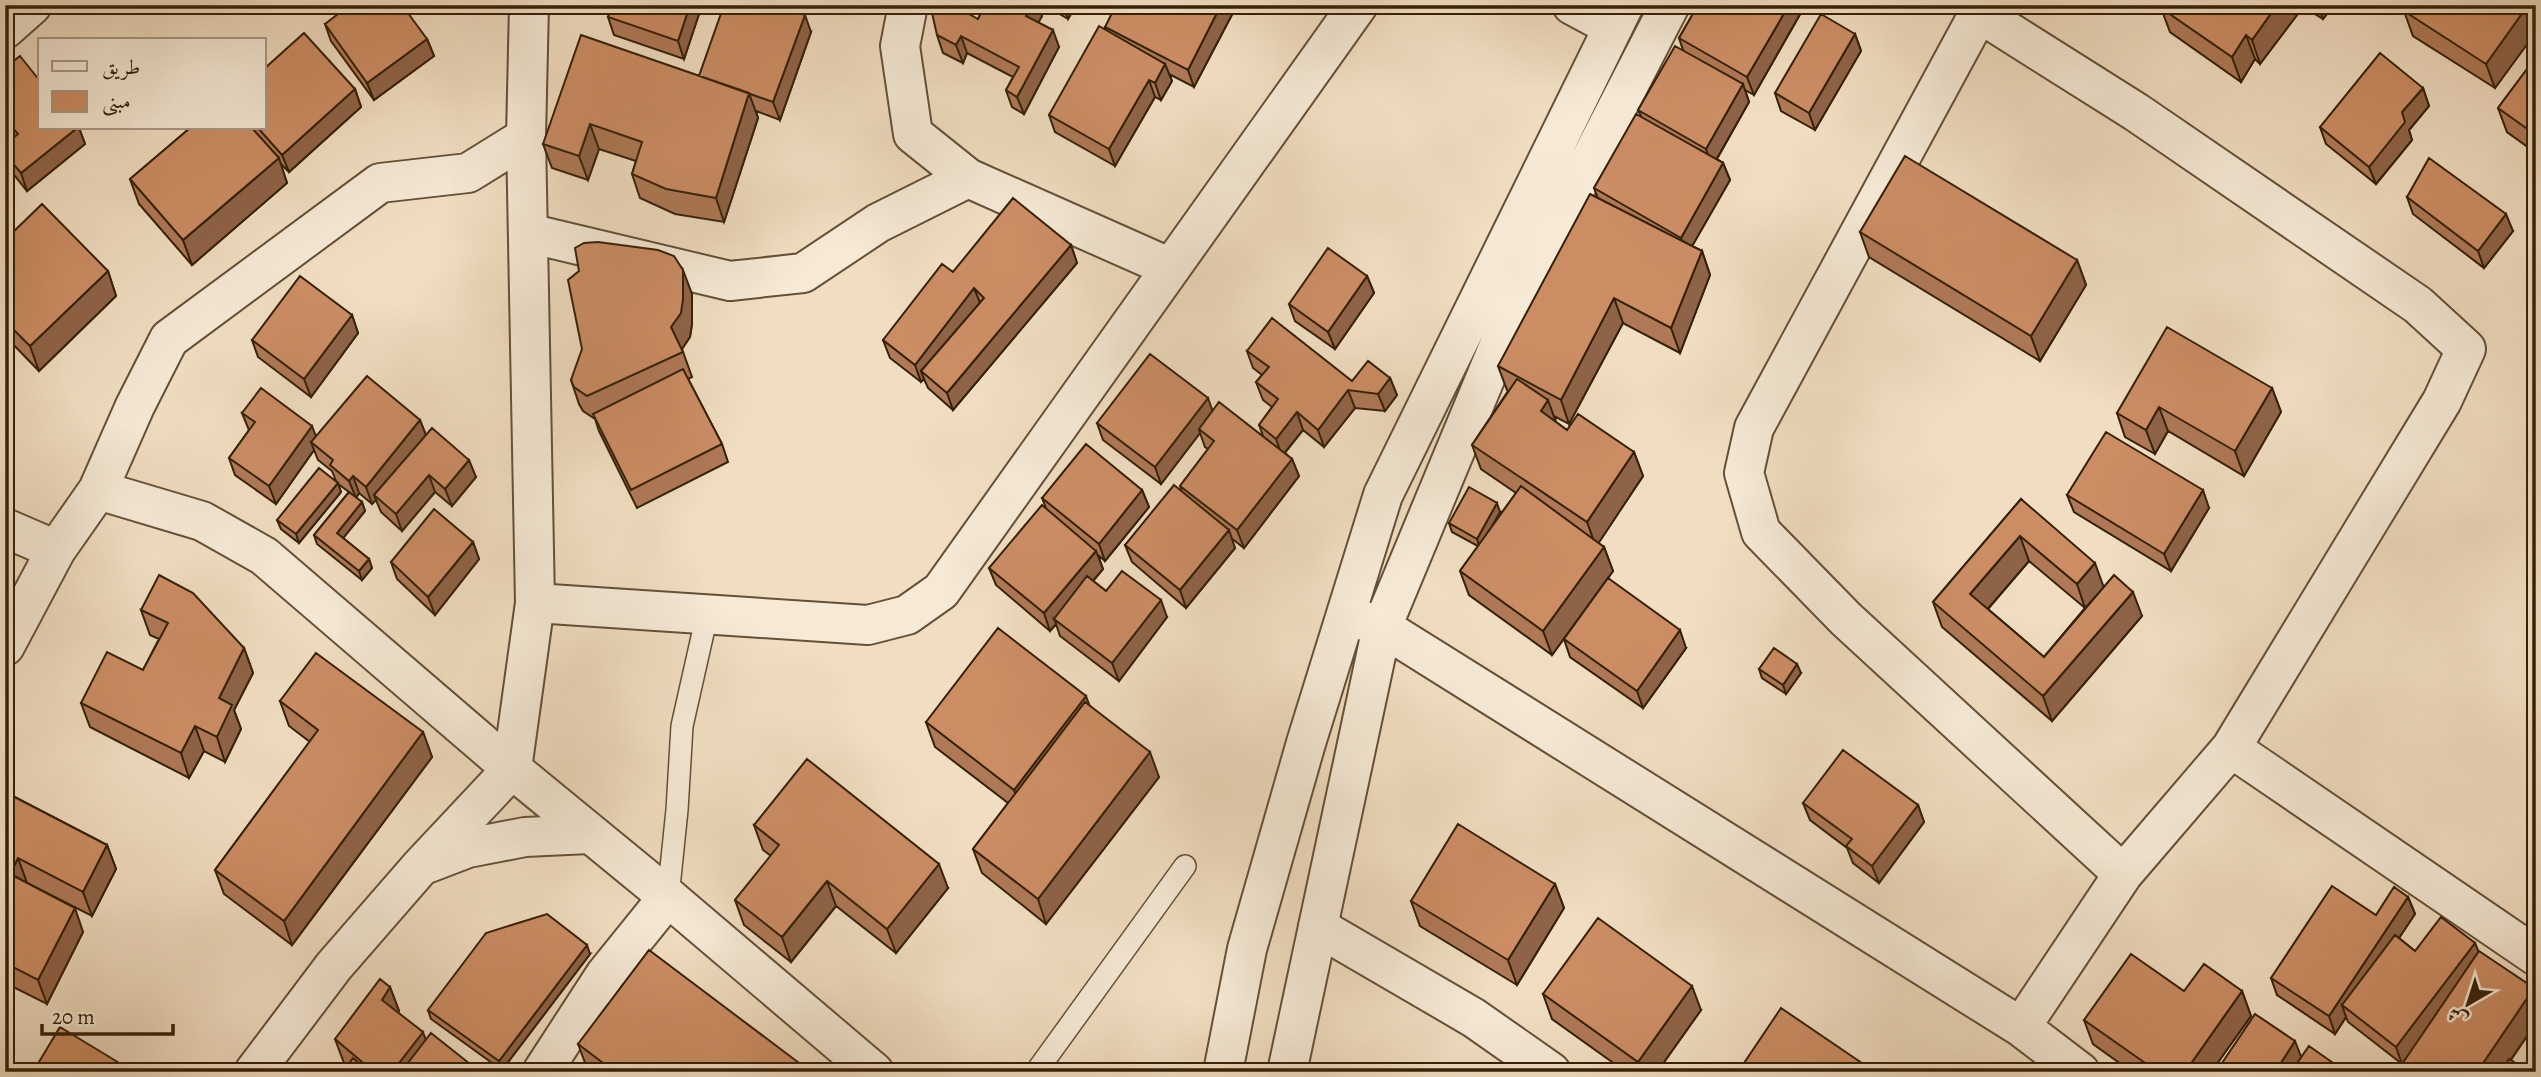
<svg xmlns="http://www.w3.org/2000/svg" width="2541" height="1077" viewBox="0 0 2541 1077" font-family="Alegreya,Amiri,serif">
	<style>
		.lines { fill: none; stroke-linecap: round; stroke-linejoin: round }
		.service-casing { stroke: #645037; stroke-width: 24 }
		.minor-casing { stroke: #645037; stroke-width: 42 }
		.tertiary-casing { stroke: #645037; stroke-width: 42 }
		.service { stroke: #f6ead7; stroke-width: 21 }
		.minor { stroke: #f6ead7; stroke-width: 38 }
		.tertiary { stroke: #f6ead7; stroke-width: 38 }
		.wall { fill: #af7957; stroke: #352009; stroke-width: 2; fill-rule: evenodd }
		.shaded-wall { fill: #8f6347; stroke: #352009; stroke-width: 2 }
		.building { fill: #cc8d65; stroke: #352009; stroke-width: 2 }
	</style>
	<rect width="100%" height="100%" fill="#f1dec2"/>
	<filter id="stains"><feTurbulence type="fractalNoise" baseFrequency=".00286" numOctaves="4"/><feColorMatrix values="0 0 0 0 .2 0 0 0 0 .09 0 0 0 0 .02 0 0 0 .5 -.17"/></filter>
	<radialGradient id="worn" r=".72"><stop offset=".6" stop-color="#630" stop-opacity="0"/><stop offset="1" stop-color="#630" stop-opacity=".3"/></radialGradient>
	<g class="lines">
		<g class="service-casing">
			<path id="service" d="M668,897l9,-87 5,-84 25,-111
				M1036,1072l149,-206"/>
		</g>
		<g class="minor-casing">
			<path id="minor" d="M908,5l-8,41 13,88 55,44 203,90
				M1572,5l41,22
				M1972,5l7,8 157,99 282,193 48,44 -24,52 -211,347 -108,126 -102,153
				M1979,13l-225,415 -10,45 17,59 85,87 277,255
				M5,29l27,-24
				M528,233l202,48 73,-8 75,-50 90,-45
				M98,490l37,-84 34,-67 211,-156 88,-10 58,-36
				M5,528l51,22 -51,96
				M56,550l42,-60 104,31 62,35 248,213 -91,97
				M535,603l333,22 39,-10 34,-24 417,-586
				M1353,617l29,10 639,400 59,45
				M2231,748l305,208
				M1318,927l156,91 77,54
				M254,1072l80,-106 87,-100 47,-18 57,-11 64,-3
				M542,1072l63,-97 63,-78"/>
		</g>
		<g class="tertiary-casing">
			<path id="tertiary" d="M529,5l-3,132 9,466 -23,166 156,128 206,175
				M1223,1072l24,-123 59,-206 77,-248 241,-490
				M1287,1072l95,-445 135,-325 153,-297"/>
		</g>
		<use href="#service" class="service"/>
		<use href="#minor" class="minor"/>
		<use href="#tertiary" class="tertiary"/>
	</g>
	<path class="wall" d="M702,5l-18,54 -70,-24 -6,-18z
		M976,5h62l4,11 -4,6 21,25 -35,67 -12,-7 -6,-17 7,-13 -46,-24 -4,10 -20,-10 -6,-18 41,-16 5,-10z
		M1044,5h32l-8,14z
		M1698,5h104l1,4 -49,86 -9,-5 4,12 -32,57 6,4 7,17 -38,66 10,5 8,24 -30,78 -57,-30 -54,101 -15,-8 2,6 11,8 67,22 9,24 -45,67 6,4 9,24 -61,84 -83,-60 -9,-24 18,-25 -26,-14 -3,-9 51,-11 -5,10 21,-29 -35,-24 -9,-24 36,-54 -1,-1 -9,-24 100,-167 -4,-11 47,-72 -3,-6 45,-60 -4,-12z
		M2162,5h172l-11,14 -20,-12 -43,57 -5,-5 -14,23 -71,-50 -9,-24z
		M2536,5v27l-41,56 -82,-52 -9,-25z
		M1236,7l-42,80 -25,-13 3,7 -11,19 -6,-3 -40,69 -60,-34 -6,-17 57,-85 -1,-3z
		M325,24l102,15 7,17 -60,44 -43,-59z
		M811,32l-31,88 -24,-9 2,7 -34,104 -49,-8 -35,-16 -8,-24 4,-13 -37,-12 -11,31 -36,-12 -9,-24 156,-68z
		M1855,34l6,17 -46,79 -34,-19 -6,-18z
		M2536,57v96l-29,-21 -9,-24z
		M5,68l35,60h39l6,16 -58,47 -20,-25 -2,-5v-16l8,-7 -8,-10z
		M2423,88l6,18 -20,24 3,10 -36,44 -50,-40 -6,-17z
		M355,89l6,18 -72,65 -9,-9 7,20 -95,82 -53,-61 -9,-25 60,-51h74z
		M2407,197l106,34 -29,37 -71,-54z
		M1860,232l217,28 9,25 -46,76 -171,-104z
		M5,240l103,31 8,25 -77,75 -34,-35z
		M1071,245l6,18 -124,147 -25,-22 -4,-9 -3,3 -31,-24 -7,-18 70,-68z
		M1367,276l7,17 -39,56 -40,-28 -6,-17z
		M692,294v30l-2,13 -8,12 10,28 -4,2 34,65 6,18 -91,46 -38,-77 -4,-12 -12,-8 -4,-7 -8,-24z
		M352,315l6,18 -47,64 -53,-40 -6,-17z
		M1247,351l105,30 38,-3 7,17 -12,16 -30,-3 -31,39 -21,-17 -18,23 7,6 7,17 -55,72 -13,-10 4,10 -49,60 -54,-46 -7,-17 57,-53 -2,-6 28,-37 -3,-2 -5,-14 -39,51 -58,-44 -6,-17 116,-12 50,25 -4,-11 13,-18 -9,-7 -7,-18 6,-7 -9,-7z
		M2272,388l9,24 -37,64 -76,-45 -13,23 -30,-17 -8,-24z
		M242,413l74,24 104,-17 6,15 50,42 -24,29 -17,-14 -33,39 -21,-19 -5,-12 -4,4 -13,-11 -3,5 6,4 3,9 -22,27 26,21 3,9 -10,12 -45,-36 -3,-9 35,-43 -11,-8 3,8 -42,51 -18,-14 -4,-9 59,-39 -4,-10 -14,-11 -4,-10 -38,54 -41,-29 -6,-17 20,-28z
		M1142,490l7,17 -44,54 -7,-6 5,14 -10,12 13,10 61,26 -48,64 -59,-45 -4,-12 -6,7 -54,-46 -7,-17 57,-60 -4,-10z
		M2067,495l142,13 -38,63 -97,-59z
		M2021,499l83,88 38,29 -90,105 -110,-94 -9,-25zM2029,561l56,47 -41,49 -56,-48z
		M473,542l6,17 -44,56 -38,-36 -6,-17z
		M141,610l103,38 9,25 -19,37 7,19 -16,33 -21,-11 -15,27 -99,-51 -9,-24 62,-33 16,-31 -9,-4z
		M1564,639l122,9 -43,60 -73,-51z
		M1759,669l42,4 -15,21 -24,-16z
		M280,701l143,31 9,25 -140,188 -68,-51 -9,-24 95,-128 -21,-16z
		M1090,706l69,71 -113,147 -64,-51 -9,-24 35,-46 -73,-56 -9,-25z
		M5,792l102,53 9,24 -24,47 -65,-33 56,49 -36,72 -42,-21z
		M1803,803l115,2 6,17 -45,61 -26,-20 -6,-15 -37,-28z
		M754,825l194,63 -52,65 -60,-47 -45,56 -47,-37 -9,-25 36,-44 -8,-6z
		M1555,884l9,24 -47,77 -97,-59 -9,-25z
		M2408,897l7,17 -16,24 16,13 64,1 55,36 2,6v29l-25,37 17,12h-129l-1,-2 4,-6 -54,-42 -2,-5 -11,17 -58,-39 -6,-17 105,-63z
		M590,954l-88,116 -71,-51 -3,-9z
		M390,987l9,24 -1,2 28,27 54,32h-137l4,-6 -3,-3 -9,-24z
		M2184,991h58l9,25 -40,56h-79l-39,-28 -9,-24z
		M1543,994l158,16 -44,62h-31l-74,-53z
		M578,1044l228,28h-215l-4,-4z"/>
	<path class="shaded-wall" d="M690,5h12l-18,54 -6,-18z
		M1032,5h6l4,11 -9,17 -7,-17z
		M1063,5h13l-8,14z
		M1221,5h14l1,2 -42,80 -6,-17z
		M1789,5h13l1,4 -49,86 -7,-18z
		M2277,5h26v2l-43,57 -8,-24z
		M2318,5h16l-11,14z
		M2528,5h8v27l-41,56 -9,-24z
		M805,15l6,17 -31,88 -7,-18z
		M1053,30l6,17 -35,67 -7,-17z
		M1855,34l6,17 -46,79 -6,-17z
		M2246,35l9,24 -14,23 -9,-25z
		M961,36l6,17 -4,10 -7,-18z
		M427,39l7,17 -60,44 -7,-17z
		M1165,64l7,17 -11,19 -6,-17z
		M1149,80l6,17 -40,69 -6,-17z
		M1743,84l6,18 -37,65 -6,-18z
		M2423,88l6,18 -20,24 3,10 -36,44 -7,-17 33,-55z
		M355,89l6,18 -72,65 -7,-17z
		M749,93l9,25 -34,104 -8,-24z
		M590,124l9,25 -11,31 -9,-24z
		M77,128h2l6,16 -58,47 -6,-18z
		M279,158l8,25 -95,82 -9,-25z
		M1723,163l7,17 -43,75 -6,-17z
		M2506,214l7,17 -29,37 -6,-17z
		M1071,245l6,18 -124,147 -6,-17z
		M1702,251l8,24 -30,78 -9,-25z
		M2077,260l9,25 -46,76 -9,-25z
		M683,270l9,24v30l-2,13 -10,15 -9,-25z
		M108,271l8,25 -77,75 -9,-25z
		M1367,276l7,17 -39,56 -7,-17z
		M974,288l7,17 -60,66 3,8 -3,3 -6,-17z
		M1614,298l9,25 -54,101 -8,-24z
		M352,315l6,18 -47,64 -7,-18z
		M1390,378l7,17 -12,16 -7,-17z
		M2272,388l9,24 -37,64 -9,-25z
		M1348,390l7,18 -31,39 -6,-17z
		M1208,398l6,17 -15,14 1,4 -39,51 -6,-17z
		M1548,400l9,25 -16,-14z
		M2159,407l9,24 -13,23 -9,-24z
		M1297,412l6,18 -21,26 -6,-17z
		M420,420l7,18 -53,57 2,5 -4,4 -6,-17z
		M312,426l7,18 -8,-2 3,8 -38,54 -7,-18z
		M1634,452l9,24 -47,71 -9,-25z
		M1292,459l7,17 -55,72 -7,-18z
		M469,460l7,17 -24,29 -7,-17z
		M429,475l6,17 -33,39 -6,-17z
		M353,476l6,17 -3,5 -7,-17z
		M338,483l3,9 -42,51 -3,-9z
		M1142,490l7,17 -44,54 -6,-17z
		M2203,490l6,18 -38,63 -7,-17z
		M362,502l3,9 -25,31 -3,-9z
		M1497,503l3,9 -20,36 -3,-9z
		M1229,530l6,18 -49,60 -6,-18z
		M2020,536l9,25 -50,58 -9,-25z
		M473,542l6,17 -44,56 -7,-18z
		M1604,547l9,24 -61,84 -9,-24z
		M1096,551l7,18 -45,53 -4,-3 2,5 -6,7 -6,-18z
		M369,559l3,9 -10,12 -3,-9z
		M2095,563l9,25 -19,20 -8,-24z
		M2133,592l9,24 -90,105 -9,-25z
		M1161,600l6,17 -48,64 -7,-18z
		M1680,630l6,18 -43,60 -6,-17z
		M244,648l9,25 -19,37 7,19 -16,33 -8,-25 2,-39z
		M1797,664l4,9 -15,21 -3,-9z
		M1086,696l9,24 -72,94 -9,-24z
		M195,726l9,25 -15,27 -8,-25z
		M423,732l9,25 -140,188 -8,-24z
		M1150,752l9,25 -113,147 -8,-25z
		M1918,805l6,17 -45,61 -7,-17z
		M107,845l9,24 -24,47 -9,-24z
		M18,858l9,25 -17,-9z
		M939,864l9,24 -52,65 -9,-24z
		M827,881l9,25 -45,56 -9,-25z
		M1555,884l9,24 -47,77 -9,-25z
		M2408,897l7,17 -65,97 -8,-6 4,12 -11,17 -6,-18z
		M75,908l8,24 -36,72 -9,-24z
		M2475,943l7,17 -80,104 -6,-17z
		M587,945l3,9 -88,116 -3,-9z
		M1692,986l9,24 -44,62h-16l-3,-10z
		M390,987l9,24 -8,14 -9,-25z
		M2534,988l2,6v29l-34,49h-25z
		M2242,991l9,25 -40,56h-26z
		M423,1032l9,25 -12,15h-28z
		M2295,1041l7,18 -9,13h-18z
		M803,1066l3,6h-7z"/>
	<path class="building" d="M350,5h52l25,34 -60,44 -42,-59z
		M612,5h78l-12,36 -70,-24z
		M724,5h54l27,10 -32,87 -74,-26z
		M937,5h16l25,14 7,-14h47l-6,11 27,14 -36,67 -11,-7 13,-23 -58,-31 -5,9 -19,-10 -5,-22z
		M1116,5h105l-33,65 -83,-43z
		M1698,5h91l-42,72 -68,-39z
		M2162,5h115l-25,35 -6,-5 -14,22 -71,-49z
		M2409,5h119l-42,59 -82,-53z
		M1821,14l34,20 -46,79 -34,-20z
		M1099,26l66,38 -10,19 -6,-3 -40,69 -60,-34z
		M304,33l51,56 -73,66 -24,-27h6v-59z
		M581,35l168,58 -33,105 -50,-9 -34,-15 10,-32 -52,-18 -11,32 -36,-12z
		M1675,46l68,38 -37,65 -68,-39z
		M2380,53l43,35 -21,24 3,10 -36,45 -49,-40z
		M20,56l20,25v47h37l-56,45 -16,-19v-9l13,-11 -13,-15v-51z
		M2536,57v78l-38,-27z
		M1636,114l87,49 -42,75 -87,-50z
		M190,128h62l27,30 -96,82 -53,-61z
		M1905,156l172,104 -46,76 -171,-104z
		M2429,158l77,56 -28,37 -71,-54z
		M1590,194l112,57 -31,77 -57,-30 -53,102 -63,-34z
		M1013,198l58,47 -124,148 -26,-22 63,-73 -10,-10 -59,77 -32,-25 59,-76 11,8z
		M42,204l66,67 -78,75 -25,-25v-81z
		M598,242l60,8 16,6 9,14v29l-2,14 -10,14 12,25 -96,44 -13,-9 -3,-7 11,-31 -14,-69 11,-9 -4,-23 9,-5z
		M1328,248l39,28 -39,56 -39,-28z
		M300,276l52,39 -48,64 -52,-39z
		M1272,318l80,63 16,-20 22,17 -12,16 -30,-4 -30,40 -21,-18 -21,27 -17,-14 19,-26 -22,-17 13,-15 -22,-16z
		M2167,327l105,61 -37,63 -76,-44 -13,23 -29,-17z
		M1150,354l58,44 -53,69 -58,-44z
		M683,369l39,75 -91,46 -38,-76z
		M367,376l53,44 -54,67 -13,-11 -4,5 -19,-16 3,-5 -22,-18z
		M1517,379l31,21 -7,11 26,19 11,-16 56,38 -47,70 -115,-77z
		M261,388l51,38 -43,60 -40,-28 26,-36 -13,-9z
		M1219,402l73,57 -55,71 -57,-44 34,-45 -15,-12z
		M432,428l37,32 -24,29 -16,-14 -33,39 -22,-19z
		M2106,432l97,58 -39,64 -97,-59z
		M1086,444l56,46 -43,54 -57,-46z
		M319,468l19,15 -42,51 -19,-14z
		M1174,485l55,45 -49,60 -55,-45z
		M1521,486l83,61 -61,84 -83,-60z
		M1469,487l28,16 -20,36 -28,-16z
		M349,492l13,10 -25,31 32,26 -10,12 -45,-36z
		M2021,499l74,64 -18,21 -57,-48 -50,58 74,63 70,-82 19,17 -90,104 -110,-94z
		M1042,505l54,46 -52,62 -55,-45z
		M434,509l39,33 -45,55 -37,-35z
		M1122,571l39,29 -49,63 -58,-44 33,-43 19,15z
		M159,575l34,18 51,55 -25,50 13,7 -15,32 -22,-11 -14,27 -100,-50 26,-51 36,18 25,-47 -27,-13z
		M1608,578l72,52 -43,61 -73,-52z
		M998,628l88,68 -72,94 -88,-68z
		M1774,648l23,16 -14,21 -24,-16z
		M316,653l107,79 -139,189 -69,-51 103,-140 -38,-29z
		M1085,702l65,50 -112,147 -65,-50z
		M1843,750l75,55 -46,61 -26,-20 6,-7 -49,-36z
		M807,759l132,105 -52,65 -60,-48 -45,56 -47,-37 44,-55 -25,-20z
		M5,792l102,53 -24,47 -65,-34 -8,16 65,34 -37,72 -33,-17z
		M1458,824l97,60 -47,76 -97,-59z
		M2332,886l44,29 18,-28 14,10 -79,119 -58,-38z
		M547,914l40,31 -88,116 -71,-51 58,-77z
		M2441,917l34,26 -79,104 -54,-42 53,-70 20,16z
		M1598,918l94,68 -54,76 -95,-68z
		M649,950l154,116 -4,6h-184l-37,-28z
		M2479,951l55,37 -57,84h-75l-4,-2z
		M2131,954l53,37 20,-27 38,27 -57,81h-27l-74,-52z
		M380,979l10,8 -8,13 41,32 -31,40h-18l-39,-33z
		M1781,1008l94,64h-137z
		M2255,1014l40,27 -20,31h-59z
		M60,1027l74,45h-90l-8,-5z
		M431,1033l49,39h-79z
		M2309,1046l37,26h-55z
		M353,1058l16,14h-26z
		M2509,1059l19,13h-27z"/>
	<rect width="2541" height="1077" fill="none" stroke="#f1dec2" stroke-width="28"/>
	<rect x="7" y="7" width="2527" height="1063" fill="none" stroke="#352009" stroke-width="3.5"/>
	<rect x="14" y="14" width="2513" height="1049" fill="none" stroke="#352009" stroke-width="2"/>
	<rect x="38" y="38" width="228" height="91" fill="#f6ead7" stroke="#a99985" stroke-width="2"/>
	<rect x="52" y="61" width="35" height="10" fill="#f6ead7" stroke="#a99985" stroke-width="2"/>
	<text x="102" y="74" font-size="21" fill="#352009">طريق</text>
	<rect x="52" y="91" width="35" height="21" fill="#cc8d65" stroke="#a99985" stroke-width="2"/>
	<text x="102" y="108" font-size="21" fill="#352009">مبنى</text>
	<g transform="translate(2468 1004) rotate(219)" stroke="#f6ead7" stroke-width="5" paint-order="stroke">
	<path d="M0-5L12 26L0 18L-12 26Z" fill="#352009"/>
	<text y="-10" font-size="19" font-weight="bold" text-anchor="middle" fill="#352009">ش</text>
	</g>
	<path d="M42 1024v10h131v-10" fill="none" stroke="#352009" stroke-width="3.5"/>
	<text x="52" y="1024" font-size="21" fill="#352009" stroke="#f6ead7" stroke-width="5" paint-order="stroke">20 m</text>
	<rect width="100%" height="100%" filter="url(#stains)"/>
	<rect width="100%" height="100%" fill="url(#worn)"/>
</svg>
